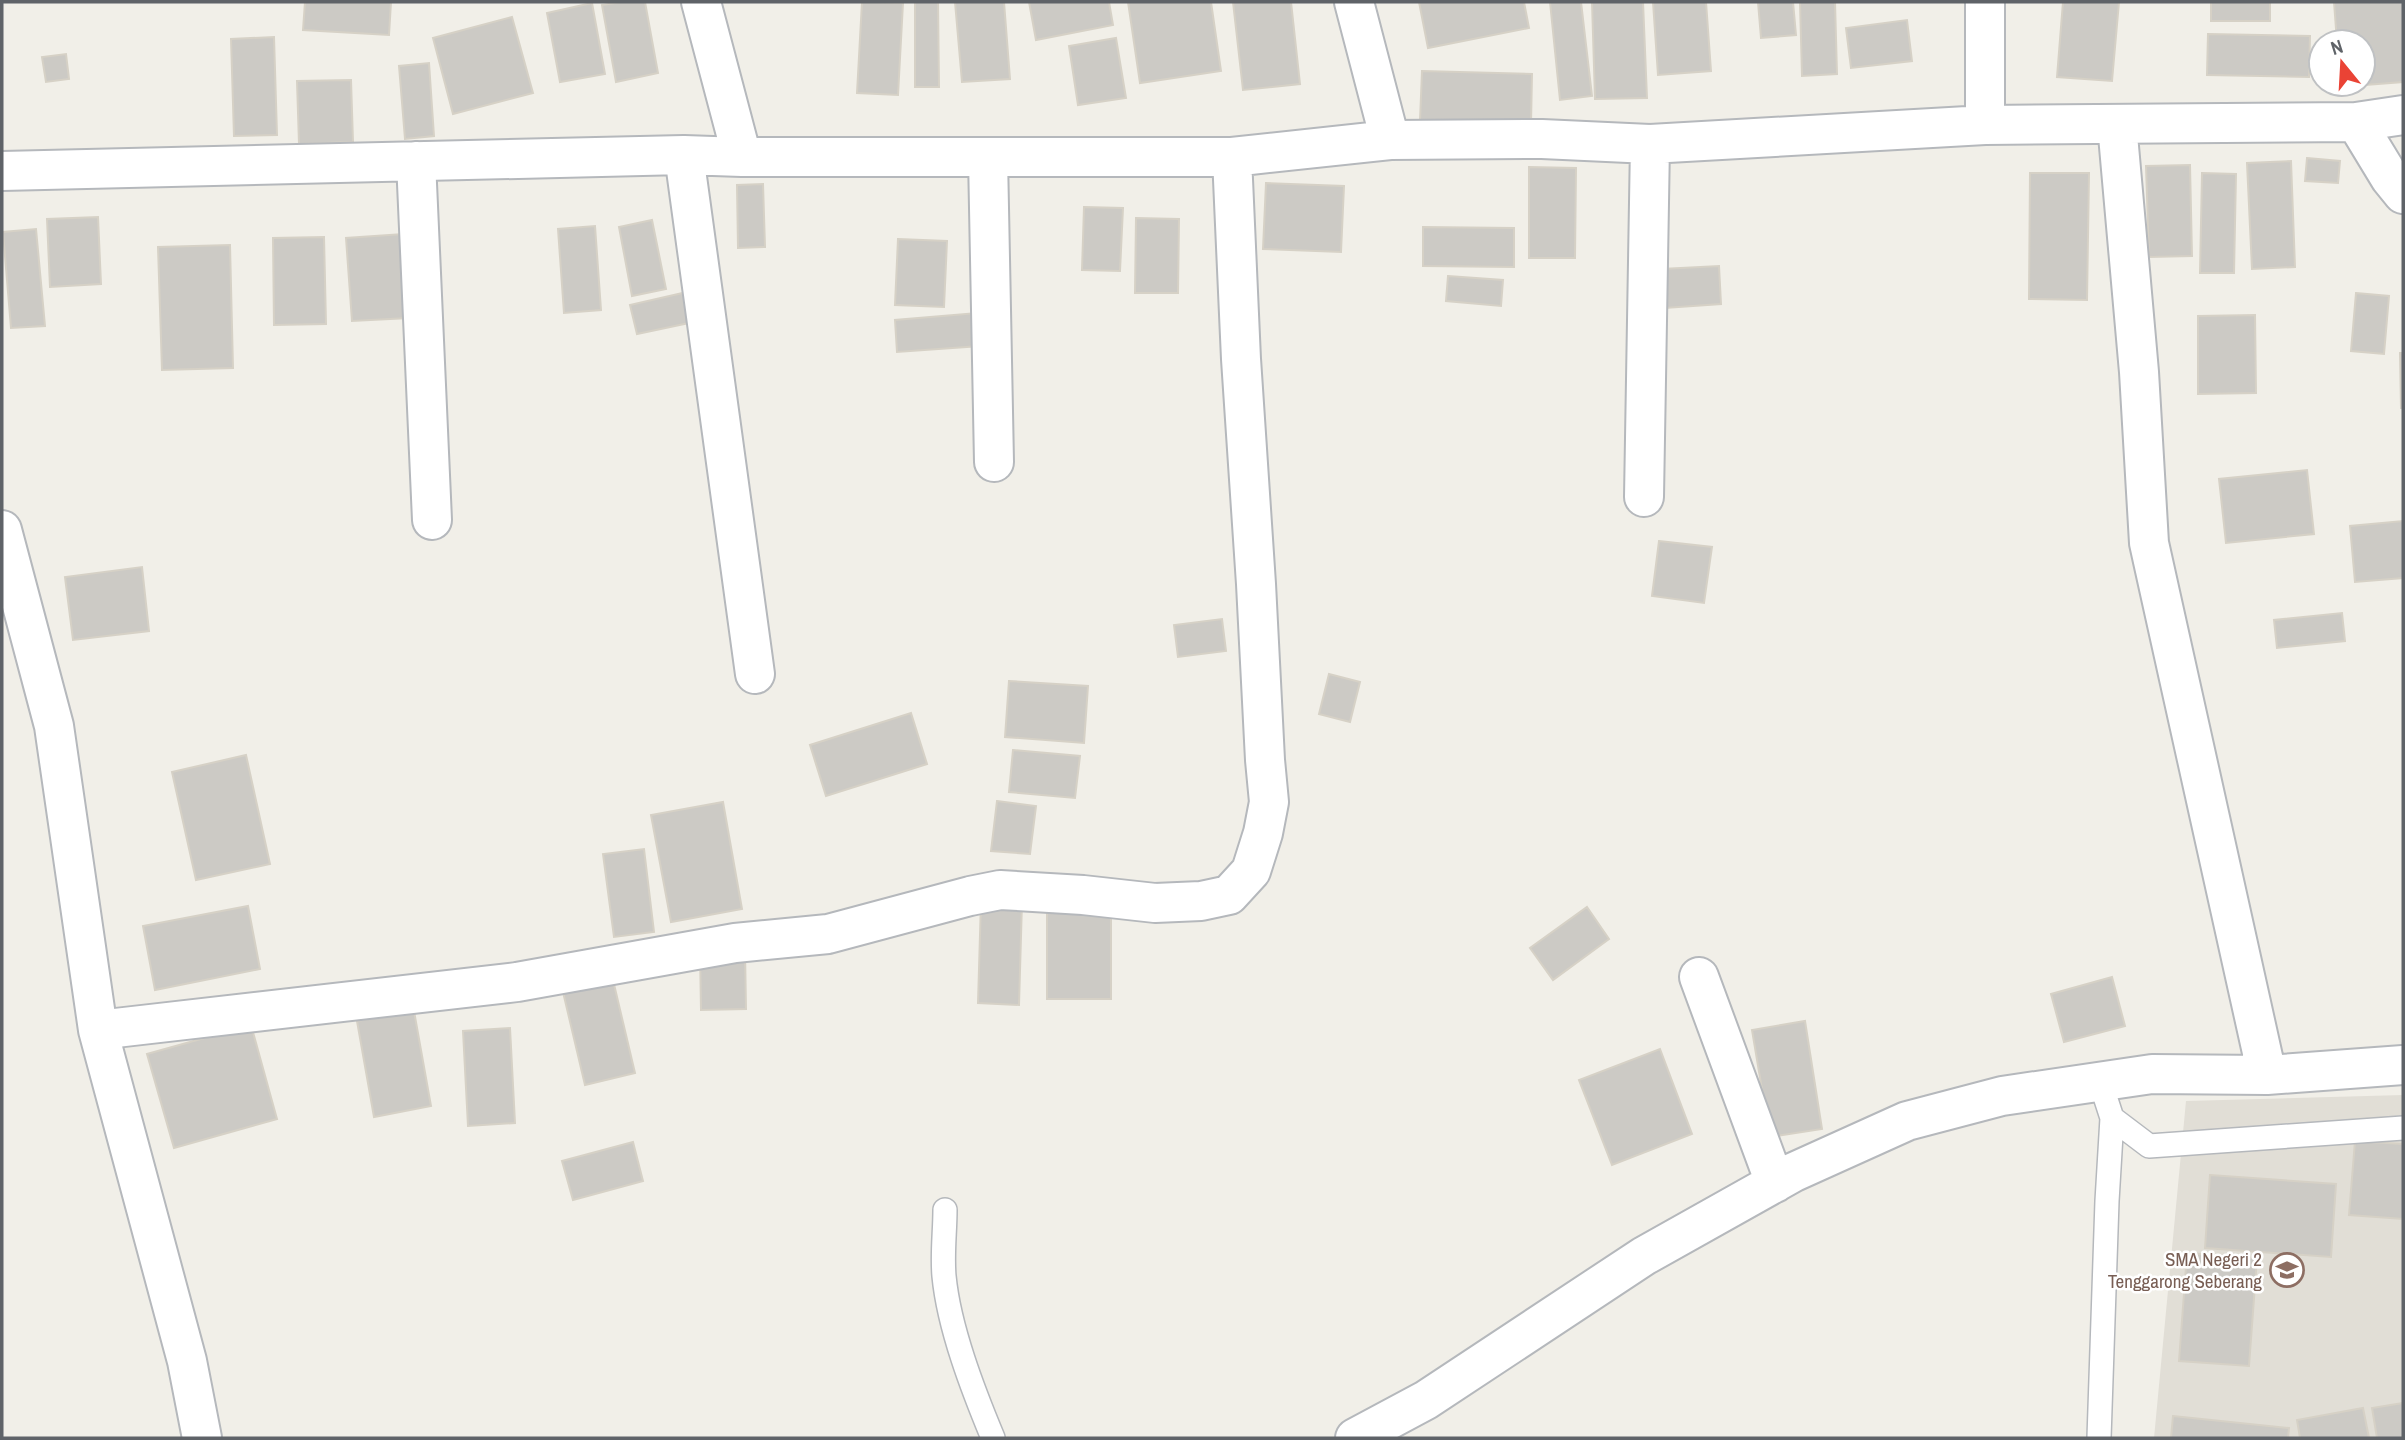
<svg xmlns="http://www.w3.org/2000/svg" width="2405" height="1440" viewBox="0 0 2405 1440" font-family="'Archivo Narrow',sans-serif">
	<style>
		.education { fill: #e1ded6 }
		.building { fill: #cccac5; stroke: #d6d1c6; stroke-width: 2 }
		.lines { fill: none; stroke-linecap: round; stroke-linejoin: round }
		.lane-casing { stroke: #b5b8bc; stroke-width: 26 }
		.street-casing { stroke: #b5b8bc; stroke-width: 42 }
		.lane { stroke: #fff; stroke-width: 23 }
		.street { stroke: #fff; stroke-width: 38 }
		.labels { text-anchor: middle; stroke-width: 5; stroke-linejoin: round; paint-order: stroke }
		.education-label { font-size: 19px; fill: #785e54; stroke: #fff; text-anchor: end }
	</style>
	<rect width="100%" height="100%" fill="#f1efe8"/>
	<path class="education" d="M2403,1095v343h-249l32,-337z"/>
	<path class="building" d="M305,2h86l-2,33 -86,-5z
		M621,2h24l13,71 -42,9 -14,-77z
		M862,2l41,1 -5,92 -41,-2z
		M915,2h23l1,85h-24z
		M955,2h49l6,77 -48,3z
		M1029,2h80l4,23 -77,15z
		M1128,2h83l10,69 -81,12z
		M1233,2h58l9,82 -57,6z
		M1419,2h105l5,26 -101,20z
		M1550,2h31l11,94 -32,4z
		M1592,2h51l4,96 -52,1z
		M1653,2h53l5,69 -53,4z
		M1758,2h35l3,33 -35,3z
		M1800,2h35l2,72 -35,2z
		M2063,2h56l-7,79 -55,-4z
		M2211,2h59v19h-59z
		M2334,2h69v80l-63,5v-3h23v-42h-26z
		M592,3l13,71 -45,8 -13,-69z
		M512,17l21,76 -80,21 -20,-76z
		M1907,20l5,41 -61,7 -5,-40z
		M2208,34l102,2 -1,41 -102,-2z
		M274,37l3,98 -43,1 -3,-97z
		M1116,38l10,60 -48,7 -9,-59z
		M66,54l3,25 -23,3 -4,-25z
		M429,63l5,73 -29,3 -6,-73z
		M1422,71l110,3 -1,50 -111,-3z
		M351,80l2,62 -54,2 -2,-63z
		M2307,158l33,3 -2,22 -33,-2z
		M2291,161l4,106 -43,2 -5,-106z
		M2190,165l2,91 -43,1 -3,-91z
		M1529,167l47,1 -1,90h-46z
		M2030,173h59l-2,127 -58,-1z
		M2202,173l34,1 -2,99h-34z
		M1266,183l78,3 -3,66 -78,-3z
		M763,184l2,63 -27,1 -1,-63z
		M1084,207l39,1 -3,63 -38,-1z
		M98,217l3,67 -51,3 -3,-68z
		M1136,218l43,1 -1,74h-43z
		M652,220l14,69 -34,7 -13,-69z
		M595,226l6,84 -37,3 -6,-84z
		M1423,227l91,1v39l-91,-1z
		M36,229l9,97 -34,2 -8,-96z
		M403,234l6,84 -57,3 -6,-83z
		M324,237l2,87 -52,1 -1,-87z
		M898,239l49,2 -3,66 -49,-2z
		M230,245l3,123 -71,2 -4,-123z
		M1719,266l2,38 -56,4 -3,-39z
		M1448,276l55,4 -2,26 -55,-5z
		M687,292l7,30 -57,12 -7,-29z
		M2356,293l33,3 -5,58 -33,-3z
		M977,313l3,33 -83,6 -2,-32z
		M2255,315l1,78 -58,1v-78z
		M2400,353h3v55h-2z
		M2307,470l7,64 -88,9 -7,-64z
		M2403,521v57l-48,4 -5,-56z
		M1659,541l53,6 -8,56 -52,-7z
		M142,567l7,64 -76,9 -8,-63z
		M2342,613l3,28 -68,7 -3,-28z
		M1222,619l4,32 -48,6 -4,-32z
		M1329,674l31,8 -10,40 -31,-8z
		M1009,681l79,5 -4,57 -79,-6z
		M911,713l16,51 -101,32 -16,-51z
		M1013,750l67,6 -5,42 -66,-6z
		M246,755l24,109 -74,16 -24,-108z
		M997,801l39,5 -6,48 -39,-3z
		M723,802l19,107 -71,13 -20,-107z
		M644,849l10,83 -40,5 -11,-83z
		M981,901l41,1 -3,103 -41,-2z
		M248,906l12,63 -105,21 -12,-64z
		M1047,906h64v93h-64z
		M1587,907l22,32 -56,41 -23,-32z
		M745,950l1,59 -45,1 -1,-59z
		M2112,977l13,49 -61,16 -13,-48z
		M613,980l22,93 -50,12 -22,-93z
		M414,1011l17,95 -57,11 -17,-96z
		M1805,1021l17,108 -52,8 -18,-107z
		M251,1025l26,94 -103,29 -27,-94z
		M510,1028l5,95 -47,3 -5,-95z
		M1660,1049l32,85 -80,31 -33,-85z
		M2355,1141l48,3v75l-54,-4z
		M633,1142l10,39 -70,19 -11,-39z
		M2210,1175l126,9 -5,73 -126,-9z
		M2187,1253l70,5 -8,108 -70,-5z
		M2403,1403v35h-26l-5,-30z
		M2363,1408l6,30h-69l-3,-18z
		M2173,1416l116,12 -1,10h-117z"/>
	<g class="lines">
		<g class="lane-casing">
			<path id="lane" d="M2100,1081l12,37 37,28 254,-18
				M945,1210c0,21 -3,44 -1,66 5,52 29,114 49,162
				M2099,1438l8,-237 5,-83"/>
		</g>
		<g class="street-casing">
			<path id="street" d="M701,2l41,155
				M1354,2l36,138
				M2356,122l34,56 13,16
				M2117,124l22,248 10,171 118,532
				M1985,125v-123
				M684,155l71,519
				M988,157l6,305
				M416,161l16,359
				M2,171l682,-16 58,2h490l158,-17 152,-1 108,5 335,-19 371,-3 47,-7
				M1644,497l6,-353
				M2,530l52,196 44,304 89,331 15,77
				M1699,977l76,206
				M98,1030l419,-48 218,-39 93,-9 142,-38 30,-6 83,5 72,8 46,-2 28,-6 22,-24 12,-38 6,-31 -4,-42 -9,-176 -15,-225 -9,-202
				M1355,1438l71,-38 218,-144 150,-84 113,-51 95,-25 150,-22 115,1 136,-10"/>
		</g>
		<use href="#lane" class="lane"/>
		<use href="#street" class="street"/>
	</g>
	<defs>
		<g id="school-ring" transform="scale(1.75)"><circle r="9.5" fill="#fff" stroke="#8d6e63" stroke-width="1.5"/><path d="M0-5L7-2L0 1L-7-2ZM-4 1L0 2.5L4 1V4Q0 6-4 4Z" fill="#8d6e63"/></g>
	</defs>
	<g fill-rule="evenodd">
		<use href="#school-ring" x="2287" y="1270"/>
	</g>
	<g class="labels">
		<g class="education-label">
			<text x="2262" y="1266">SMA Negeri 2<tspan x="2262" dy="22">Tenggarong Seberang</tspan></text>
		</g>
	</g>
	<rect width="2405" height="1440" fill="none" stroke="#5f6368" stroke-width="7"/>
	<g transform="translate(2342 63) rotate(342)"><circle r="33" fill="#ffffff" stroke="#bfc1c3" stroke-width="2"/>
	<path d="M0-5L12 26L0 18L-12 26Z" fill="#ea4335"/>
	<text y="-10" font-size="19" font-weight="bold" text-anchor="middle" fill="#5f6368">N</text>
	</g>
</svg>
